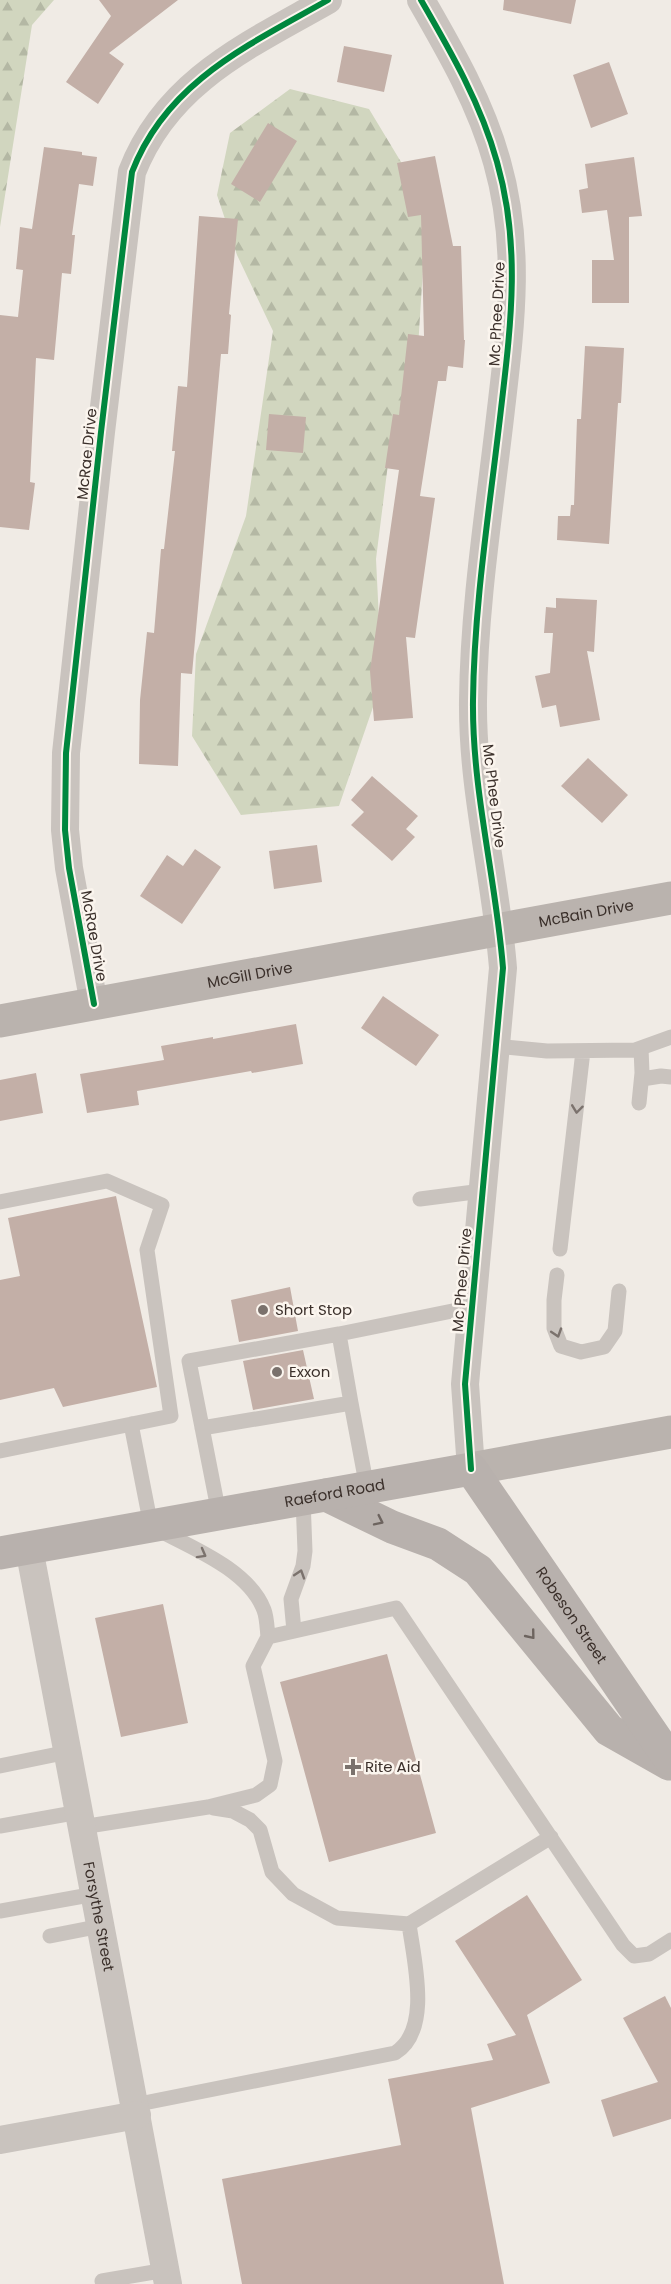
<svg xmlns="http://www.w3.org/2000/svg" width="671" height="2284" viewBox="0 0 671 2284" font-family="Poppins,sans-serif">
	<style>
		.forest { fill: url(#forest-firs) }
		.building { fill: #c3afa7 }
		.lines { fill: none; stroke-linecap: round; stroke-linejoin: round }
		.lane { stroke: #c9c3be; stroke-width: 15 }
		.street { stroke: #c9c3be; stroke-width: 28 }
		.secondary { stroke: #bab3ae; stroke-width: 33 }
		.primary { stroke: #b8b1ad; stroke-width: 33 }
		.cycleway-casing { stroke: #fbf5ee; stroke-width: 10 }
		.cycleway { stroke: #00873e; stroke-width: 6 }
		.oneway { stroke: #7b726d }
		.oneway2 { stroke: #6d645f }
		.poi-dot { fill: #7a716c; stroke: #fbf5ee; stroke-width: 2 }
		.labels { text-anchor: middle; stroke-width: 5; stroke-linejoin: round; paint-order: stroke }
		.street-label { font-size: 15px; fill: #3b302b; stroke: #fbf5ee }
		.poi-label { font-size: 15px; fill: #3b302b; stroke: #fbf5ee; text-anchor: start }
	</style>
	<defs>
		<pattern id="forest-firs" width="22" height="20" patternUnits="userSpaceOnUse" patternTransform="scale(1.5)"><rect width="22" height="20" fill="#d1d6bf"/><path d="M5 1l3.5 6h-7zM16 11l3.5 6h-7z" fill="#b4b8a4"/></pattern>
	</defs>
	<rect width="100%" height="100%" fill="#f0ebe5"/>
	<path class="forest" d="M0,0h54l-22,25 -32,202z
		M290,89l79,20 58,96 -9,143 -28,100 -14,111 6,122 -43,125 -98,9 -49,-79 4,-82 50,-138 27,-185 -36,-76 -20,-60 13,-62z"/>
	<path class="building" d="M99,0h79l-69,53 15,11 -26,40 -32,-22 45,-66z
		M504,0h72l-5,24 -68,-14z
		M344,46l48,9 -8,37 -47,-10z
		M609,62l19,52 -37,14 -18,-53z
		M268,123l29,18 -37,61 -29,-18z
		M44,147l38,5v3l15,2 -4,29 -14,-2 -7,51h3l-4,39 -9,-1 -8,87 -18,-2 -6,124 5,1 -6,47 -29,-3v-212l18,2 5,-47 -7,-1 4,-42 12,2z
		M435,156l18,90h8l3,94h1l-2,28 -15,-2 -2,15h-8l-18,115 15,2 -20,140 -9,-1 7,81 -39,3 -4,-50 29,-201 -14,-2 8,-54 6,1 9,-81 16,2 -3,-121 -13,2 -11,-54z
		M634,157l8,59 -13,1v86h-37v-43h22l-7,-50 -25,3 -3,-23 9,-2 -3,-24z
		M199,216l39,3 -9,95 2,1 -3,39h-7l-29,320 -11,-1 -3,93 -39,-2 1,-64 7,-68 7,1 7,-84h3l11,-98h-3l6,-65 9,1z
		M585,346l39,2 -3,55h-3l-9,141 -52,-4 1,-24h12l1,-11h3l3,-86h4z
		M269,414l37,3 -3,36 -37,-3z
		M556,598l41,2 -3,52 -7,-1 13,69 -40,7 -4,-22 -14,3 -7,-32 15,-3 3,-40h-9l2,-26 10,1z
		M588,758l40,37 -26,28 -41,-37z
		M372,776l46,40 -12,13 9,8 -23,24 -41,-36 13,-13 -13,-12z
		M317,845l5,37 -48,7 -5,-38z
		M195,849l26,18 -39,57 -42,-28 27,-41 16,11z
		M383,996l56,39 -23,31 -55,-38z
		M296,1024l7,40 -51,9 -1,-2 -114,20 2,14 -52,8 -7,-39 84,-14 -3,-14 52,-9v2z
		M36,1073l7,40 -43,8v-41z
		M116,1196l41,191 -94,20 -9,-19 -54,12v-120l20,-4 -12,-58z
		M290,1287l8,44 -59,11 -8,-42z
		M303,1350l11,49 -61,11 -10,-49z
		M163,1604l25,119 -67,14 -26,-119z
		M387,1654l49,179 -107,29 -49,-180z
		M527,1895l55,85 -55,35 23,68 -79,25 33,176h-262l-20,-105 179,-34 -13,-66 105,-19 -6,-16 29,-9 -61,-94z
		M665,1996l6,12v111l-58,18 -12,-37 57,-18 -35,-64z"/>
	<g class="lines">
		<path class="lane" d="M496,1046l51,5 88,-1 36,-13
			M642,1079l19,-3 10,1
			M639,1103l3,-30 -1,-25
			M420,1199l62,-8
			M0,1202l107,-21 55,24 -15,45 24,166 -171,35
			M560,1249l23,-198
			M557,1275l-3,25v28l7,18 20,6 23,-5 11,-16 4,-40
			M339,1334l133,-27
			M351,1403l16,85
			M131,1424l20,102c36,20 97,42 113,84 3,8 3,18 4,27
			M202,1428l149,-25 -12,-69 -150,27 30,153
			M294,1631l-3,-32 12,-33 2,-15 -2,-52
			M0,1766l68,-14
			M214,1808l19,3 17,9 10,10 12,42 21,22 44,24 72,6 142,-87
			M0,1826l79,-14
			M82,1827l126,-20 48,-12 14,-10 5,-24 -22,-95 15,-29 128,-29 227,337 11,11 15,-2 22,-14
			M0,1911l95,-17
			M50,1936l51,-10
			M134,2105l261,-52c37,-23 19,-92 14,-129
			M102,2281l64,-11"/>
		<g class="street">
			<path d="M421,0c30,52 60,104 76,162 24,84 14,162 4,247 -11,97 -27,195 -28,292 -1,90 23,178 30,267l-38,416 6,85"/>
			<path d="M94,1004l-25,-136 -4,-38 1,-77 35,-321 31,-260c35,-91 117,-127 196,-172"/>
			<path id="s1" d="M29,1548l139,736"/>
			<path d="M0,2140l137,-25"/>
		</g>
		<g class="secondary">
			<path id="s2" d="M0,1021l671,-123"/>
			<path d="M471,1469l200,-37"/>
		</g>
		<g class="primary">
			<path d="M326,1495l66,32 46,17 40,26 131,160 60,34"/>
			<path id="s3" d="M0,1553l471,-84 200,292"/>
		</g>
		<g class="cycleway-casing">
			<path id="cycleway" d="M421,0c30,52 60,104 76,162 24,84 14,162 4,247 -11,97 -27,195 -28,292 -1,90 23,178 30,267l-38,416 6,85
				M94,1004l-25,-136 -4,-38 1,-77 35,-321 31,-260c35,-91 117,-127 196,-172"/>
		</g>
		<use href="#cycleway" class="cycleway"/>
	</g>
	<defs><path id="oneway-chevron" d="M-2-3.5L2.5 0L-2 3.5" fill="none" stroke-width="1.6" stroke-linecap="round" stroke-linejoin="round" transform="scale(1.5)"/></defs>
	<g class="oneway">
		<use href="#oneway-chevron" transform="translate(577 1109) rotate(97)"/>
		<use href="#oneway-chevron" transform="translate(557 1333) rotate(72)"/>
		<use href="#oneway-chevron" transform="translate(202 1554) rotate(29)"/>
		<use href="#oneway-chevron" transform="translate(300 1574) rotate(-72)"/>
	</g>
	<g class="oneway2">
		<use href="#oneway-chevron" transform="translate(379 1521) rotate(26)"/>
		<use href="#oneway-chevron" transform="translate(531 1635) rotate(51)"/>
	</g>
	<g class="poi-dot">
		<circle cx="263" cy="1310" r="6"/>
		<circle cx="277" cy="1372" r="6"/>
		<path d="M350 1758h6v6h6v6h-6v6h-6v-6h-6v-6h6z"/>
	</g>
	<g class="labels">
		<g class="street-label">
			<text transform="translate(497 314) rotate(-87)" y="5">Mc Phee Drive</text>
			<text transform="translate(87 454) rotate(-84)" y="5">McRae Drive</text>
			<text transform="translate(494 796) rotate(83)" y="5">Mc Phee Drive</text>
			<text dy="5" stroke="none"><textPath href="#s2" startOffset="596">McBain Drive</textPath></text>
			<text transform="translate(94 936) rotate(80)" y="5">McRae Drive</text>
			<text dy="5" stroke="none"><textPath href="#s2" startOffset="254">McGill Drive</textPath></text>
			<text transform="translate(462 1280) rotate(-85)" y="5">Mc Phee Drive</text>
			<text dy="5" stroke="none"><textPath href="#s3" startOffset="340">Raeford Road</textPath></text>
			<text dy="5" stroke="none"><textPath href="#s3" startOffset="656">Robeson Street</textPath></text>
			<text dy="5" stroke="none"><textPath href="#s1" startOffset="375">Forsythe Street</textPath></text>
		</g>
		<g class="poi-label">
			<text x="275" y="1315">Short Stop</text>
			<text x="289" y="1377">Exxon</text>
			<text x="365" y="1772">Rite Aid</text>
		</g>
	</g>
</svg>
